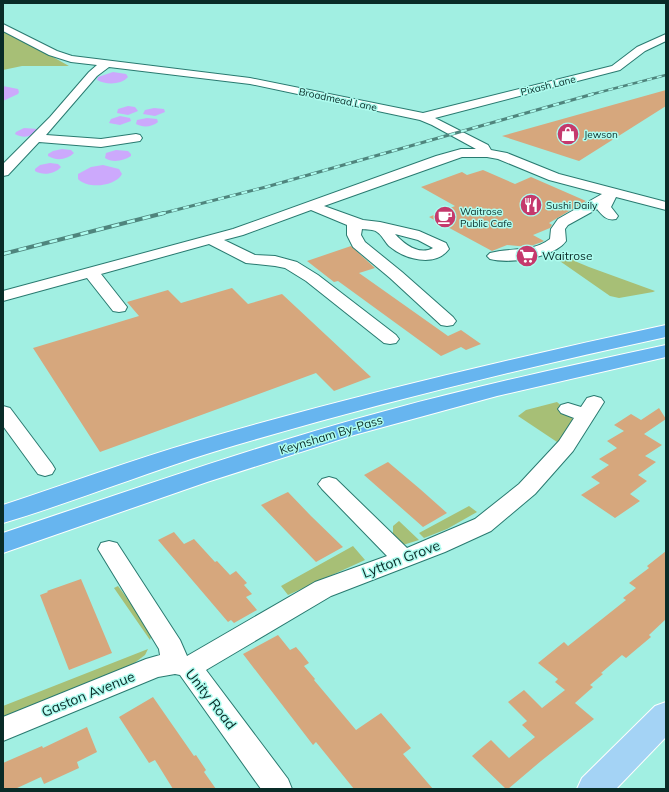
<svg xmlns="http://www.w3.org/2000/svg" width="669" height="792" viewBox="0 0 669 792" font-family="Mulish,sans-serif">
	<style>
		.green { fill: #a7bf76 }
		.water { fill: #cca9fc }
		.building { fill: #d6a77d }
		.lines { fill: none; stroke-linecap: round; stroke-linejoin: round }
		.minor-casing { stroke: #297a70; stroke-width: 2 }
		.major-casing { stroke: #fff; stroke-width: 2 }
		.highway-casing { stroke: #fff; stroke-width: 2 }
		.minor { fill: #fff; fill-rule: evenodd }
		.major { fill: #a4d3f5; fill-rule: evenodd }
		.highway { fill: #67b5ef; fill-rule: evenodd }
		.rail-far2-casing { stroke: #4f857d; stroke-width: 2.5 }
		.rail-far1-casing { stroke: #4f857d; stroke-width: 3 }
		.rail-casing { stroke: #4f857d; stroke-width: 4 }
		.rail-far2 { stroke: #aefcef; stroke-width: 1.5; stroke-dasharray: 5; stroke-linecap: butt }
		.rail-far1 { stroke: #aefcef; stroke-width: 2; stroke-dasharray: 6; stroke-linecap: butt }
		.rail { stroke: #aefcef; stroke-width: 2.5; stroke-dasharray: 8; stroke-linecap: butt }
		.labels { text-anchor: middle; stroke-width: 3; stroke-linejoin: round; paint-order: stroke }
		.far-street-label { font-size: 10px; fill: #092b27; stroke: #aefcef }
		.far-poi-label { font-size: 10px; fill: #092b27; stroke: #aefcef; text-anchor: start }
		.poi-label { font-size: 12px; fill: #092b27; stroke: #aefcef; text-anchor: start }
		.street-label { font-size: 12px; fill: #092b27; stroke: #aefcef }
		.near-street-label { font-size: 14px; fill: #092b27; stroke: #aefcef }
	</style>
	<rect width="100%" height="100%" fill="#a1efe2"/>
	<path class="green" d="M3,29l66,37h-47l-19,4z
		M562,252l11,6 4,4 12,5 66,24 -2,1 -34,6 -9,-2 -56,-39z
		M557,402c7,6 15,11 17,20l-14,22 -42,-28 8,-6z
		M469,506l8,6 -30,17 -23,9 -5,-5z
		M399,521l20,19 -16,5 -10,-9v-10z
		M353,546l12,14 -77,35 -7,-9z
		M118,586l32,43 2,5 -2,6 -36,-52z
		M148,649l-3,6 -16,12 -126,52v-13z"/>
	<path class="water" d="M113,72l13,2 2,3c-7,8 -22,8 -31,3l1,-3z
		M3,86l15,3 1,3 -1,2 -15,7z
		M128,106l7,1 3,4 -10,4 -11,-2 1,-4z
		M154,108l10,1 1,3 -10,4 -12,-2 2,-4z
		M120,116l10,2 1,3 -11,4 -11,-2 2,-4z
		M147,118l10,1 1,3c-6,5 -15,6 -22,2l1,-4z
		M24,128l14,1c-6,8 -14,10 -23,5l1,-2z
		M62,149l9,1 3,3c-7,7 -18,8 -26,3v-2l5,-3z
		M116,150l12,1 3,3v2c-7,5 -19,7 -26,2l1,-5z
		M50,163l8,1 3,3c-6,7 -18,9 -26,4v-2l5,-4z
		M103,165l16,4 3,5c-7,13 -35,15 -44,5v-5l13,-7z"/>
	<path class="building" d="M666,90v16l-87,55 -77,-25z
		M483,170l32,14 16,-7 55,24 -37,22 3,2 -2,3 -17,7 11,6 -2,1 -14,5 -21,-2 -15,6 -63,-34 26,-11 -34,-19 41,-15 5,3z
		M351,246l24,22 -16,5 89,63 13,-6 20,14 -15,6 -5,-3 -20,9 -103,-75 -4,1 -27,-21z
		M232,288l16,16 34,-10 89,83 -37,14 -18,-18 -216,79 -67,-104 106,-32 -12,-14 41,-12 13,13z
		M659,408l7,11 -22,15 18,11 -17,11 11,6 -18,13 9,6 -17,13 10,7 -25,17 -34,-23 19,-12 -9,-6 18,-12 -10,-6 18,-11 -10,-7 17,-10 -10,-6 17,-11 10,6z
		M388,462l32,27 27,24 -24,14 -59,-52z
		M288,492l23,24 32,31 -27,15 -55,-57z
		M174,532l10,12 10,-5 21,23 2,-1 13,14 6,-4 11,12 -3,2 8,9 -6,3 11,13 -23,13 -3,-3 -3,2 -70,-82z
		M666,551v68l-17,16 2,2 -25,21 -4,-3 -21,18 2,1 -13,11 3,2 -18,16 19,16 -53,42 -33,28h-2l-34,-33 19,-16 18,18 26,-21 -13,-12 5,-4 -19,-19 16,-12 18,18 23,-18 -10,-8 3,-3 -20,-16 26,-21 4,4 58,-46 -3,-2 13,-10 -7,-5 20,-15 -2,-2z
		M81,579l31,74 -43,17 -29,-75 8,-3 -1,-1z
		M278,635l12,15 6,-3 6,7 7,9 -5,3 11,13 -1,1 42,50 25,-17 30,35 -8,6 30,35h-79l-38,-47 -3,3 -70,-91z
		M153,697l41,59 2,-1 10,15 -2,2 12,17h-43l-18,-29 -6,3 -30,-46z
		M87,727l10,25 -20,10 2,6 -35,16 -3,-7 -26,12h-12v-26l39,-17 1,2z"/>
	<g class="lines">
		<g class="minor-casing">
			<path id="minor" d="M3,24l54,27 15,5 178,22 173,35 189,-47 25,-19 29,-13v7l-21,10 -25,19 -185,48 53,27 3,5 16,3 52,21 107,28v8l-50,-13 -5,10 7,9 -2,3c-9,2 -13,-3 -19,-10l-29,16 -3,4 1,12c-12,17 -57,23 -76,18l-3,-3 3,-3c21,-6 42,0 60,-14l1,-10 7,-10 44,-25 -53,-14 -51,-21 -11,-2h-25l-138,49 39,14 17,2 39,9 27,12 3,6c-14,19 -45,10 -60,-3 -4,-4 -7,-11 -12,-14 -3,-3 -11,-2 -15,-3l-1,6 4,7 37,30 51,45 3,4 -3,4 -6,1 -6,-1 -51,-47 -37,-31 -6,-12v-10l-36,-15 -68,25 -19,5 31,15 20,1 22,6 21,13 78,60 3,4 -3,4 -6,1 -6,-1 -78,-62 -21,-13 -10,-2 -29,-3 -37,-19 -108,30 26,33 -2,4 -6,1 -6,-1 -26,-33 -84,23v-10l230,-62 203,-73 25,-7h15l-44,-24 -12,-5 -170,-36 -141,-17 -12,9 -51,59 55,4 35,-5 4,1 2,3 -2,3 -39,6 -62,-5 -31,33 -5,1v-12l47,-47 39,-45 8,-7 -26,-3 -22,-7 -46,-24zM395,234l23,6 15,8c-14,8 -29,-4 -38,-14z
				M594,396l7,2 3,4 -31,49 -38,43 -44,37 -46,21 -114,44 -125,74 82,109 4,10h-31l-81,-114 -5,-1 -17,3 -155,64v-24l143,-58 14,-4 -1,-6 -61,-100 3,-6 8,-2 8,2 63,97 7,16 128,-74 72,-26 -65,-67 -4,-5 4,-5 7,-2 7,2 71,69 68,-29 44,-35 40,-43 15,-23 -13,-5 -3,-4 3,-4 7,-2 13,4 6,-9z
				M3,406l7,2 42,56 3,5 -3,5 -7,2 -7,-2 -35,-48z"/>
		</g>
		<g class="major-casing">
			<path id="major" d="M666,702v35l-50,52h-39l5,-11 73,-72z"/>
		</g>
		<g class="highway-casing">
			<path id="highway" d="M666,325v12c-152,33 -304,70 -453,115 -71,22 -139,50 -210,71v-18c64,-21 129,-45 194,-64 154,-45 312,-82 469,-116z
				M666,345v12l-169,39 -143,39 -147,47 -204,71v-20c128,-43 256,-88 386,-123 92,-25 184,-45 277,-65z"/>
		</g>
		<use href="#minor" class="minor"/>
		<use href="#major" class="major"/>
		<use href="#highway" class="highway"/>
		<g class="rail-far2-casing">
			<path id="rail-far2" d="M589,95l77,-20"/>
		</g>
		<g class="rail-far1-casing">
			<path id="rail-far1" d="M160,214l106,-27 327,-93"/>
		</g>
		<g class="rail-casing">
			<path id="rail" d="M3,254l161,-41"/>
		</g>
		<use href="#rail-far2" class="rail-far2"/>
		<use href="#rail-far1" class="rail-far1"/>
		<use href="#rail" class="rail"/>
	</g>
	<defs>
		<g id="shop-disc" transform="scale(1.15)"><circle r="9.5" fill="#c5396c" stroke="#aefcef"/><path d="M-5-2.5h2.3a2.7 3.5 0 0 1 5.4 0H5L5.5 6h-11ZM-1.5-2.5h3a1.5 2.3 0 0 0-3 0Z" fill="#fff"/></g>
		<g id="restaurant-disc" transform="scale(1.15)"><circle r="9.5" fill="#c5396c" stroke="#aefcef"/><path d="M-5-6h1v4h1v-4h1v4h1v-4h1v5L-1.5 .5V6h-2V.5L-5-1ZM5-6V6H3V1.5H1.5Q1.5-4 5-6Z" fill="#fff"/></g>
		<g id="cafe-disc" transform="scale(1.15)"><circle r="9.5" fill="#c5396c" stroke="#aefcef"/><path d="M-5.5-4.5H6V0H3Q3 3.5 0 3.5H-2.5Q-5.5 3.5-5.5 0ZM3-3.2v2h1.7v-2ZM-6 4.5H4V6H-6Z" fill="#fff"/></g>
		<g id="supermarket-disc" transform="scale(1.15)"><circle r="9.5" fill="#c5396c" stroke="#aefcef"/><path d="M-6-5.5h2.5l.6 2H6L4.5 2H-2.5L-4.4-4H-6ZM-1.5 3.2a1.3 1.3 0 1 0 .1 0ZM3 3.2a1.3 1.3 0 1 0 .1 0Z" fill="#fff"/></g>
	</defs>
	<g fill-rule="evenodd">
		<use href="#shop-disc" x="568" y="134"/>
		<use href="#restaurant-disc" x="531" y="205"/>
		<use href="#cafe-disc" x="445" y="217"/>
		<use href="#supermarket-disc" x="527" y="256"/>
	</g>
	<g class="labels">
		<g class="far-street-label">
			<text transform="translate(548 85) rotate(-14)" y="4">Pixash Lane</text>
			<text transform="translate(338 99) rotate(12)" y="4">Broadmead Lane</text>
		</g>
		<g class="far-poi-label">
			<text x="584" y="138">Jewson</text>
			<text x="546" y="209">Sushi Daily</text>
			<text x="460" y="215">Waitrose<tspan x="460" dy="12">Public Cafe</tspan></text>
		</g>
		<g class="poi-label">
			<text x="542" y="260">Waitrose</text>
		</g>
		<g class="street-label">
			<text transform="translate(331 435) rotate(-17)" y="4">Keynsham By-Pass</text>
		</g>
		<g class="near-street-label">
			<text transform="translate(401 559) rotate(-21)" y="5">Lytton Grove</text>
			<text transform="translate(88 694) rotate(-22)" y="5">Gaston Avenue</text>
			<text transform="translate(211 699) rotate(52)" y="5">Unity Road</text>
		</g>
	</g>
	<rect width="669" height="792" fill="none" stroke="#092b27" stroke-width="8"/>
</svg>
